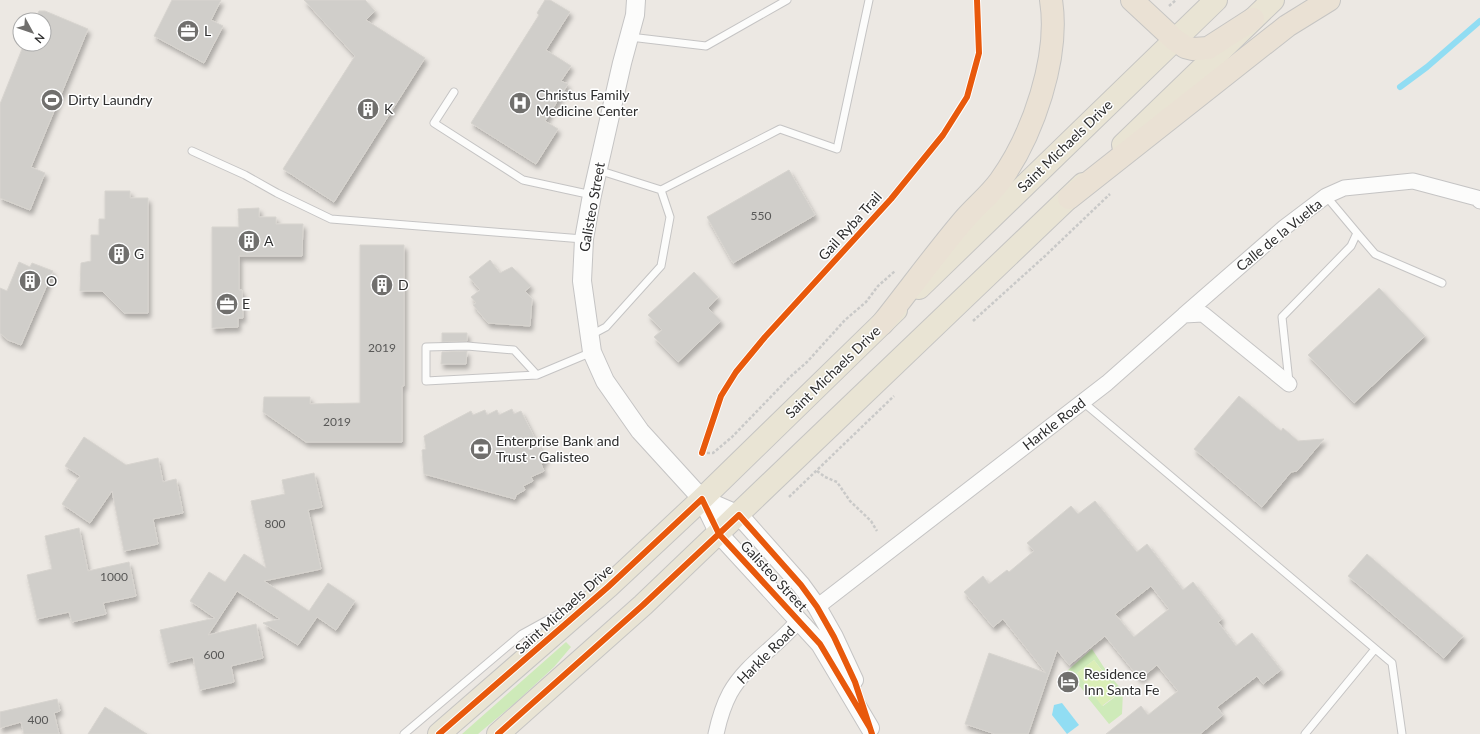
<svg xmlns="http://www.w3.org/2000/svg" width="1480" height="734" viewBox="0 0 1480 734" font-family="Lato,sans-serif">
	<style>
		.green { fill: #ceeab9 }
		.pitch { fill: #daeeb6 }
		.water { fill: #91ddf3 }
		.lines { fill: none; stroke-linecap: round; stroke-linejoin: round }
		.stream { stroke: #91ddf3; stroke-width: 6 }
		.building { fill: #d0ceca; stroke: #d7d4cf; fill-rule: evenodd; filter: url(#shadow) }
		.service-casing { stroke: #c5c4c4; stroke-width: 9 }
		.minor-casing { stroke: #c5c4c4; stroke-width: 17 }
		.tertiary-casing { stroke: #c5c4c4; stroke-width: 20 }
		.primary-casing { stroke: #c6c5c3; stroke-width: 24 }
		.trunk-casing { stroke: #c6c5c3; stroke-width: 24 }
		.path { stroke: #c9c9c8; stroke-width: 2.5; stroke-dasharray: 3 2; stroke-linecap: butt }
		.service { stroke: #fcfcfb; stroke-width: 7 }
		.minor { stroke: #fcfcfb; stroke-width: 15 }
		.tertiary { stroke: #fcfcfb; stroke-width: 18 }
		.primary { stroke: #e9e4d4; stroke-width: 22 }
		.trunk { stroke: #eae1d4; stroke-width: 22 }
		.cycleway-casing { stroke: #fff; stroke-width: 8 }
		.cycleway { stroke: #e8590c; stroke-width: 6 }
		.labels { text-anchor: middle; stroke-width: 3; stroke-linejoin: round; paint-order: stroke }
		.number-label { font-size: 12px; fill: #585857 }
		.poi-label { font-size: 14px; fill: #2e2e2e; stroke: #fff; text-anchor: start }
		.street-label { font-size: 14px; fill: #2e2e2e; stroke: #fff }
	</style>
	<defs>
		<filter id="shadow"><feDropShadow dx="2.5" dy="4.5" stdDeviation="2" flood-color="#0004"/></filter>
	</defs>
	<rect width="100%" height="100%" fill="#ece8e3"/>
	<path class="green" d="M566,642l5,5 -17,20 -39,36 -37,31h-16z
		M1092,649l15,23 -2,2 -11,-14 -17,13 14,18 -4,4 -20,-24z
		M1111,677l12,14 -1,23 -13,10 -21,-26 5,-4 10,12 16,-12 -11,-15z"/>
	<path class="pitch" d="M1094,660l25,33 -17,13 -25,-33z"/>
	<path class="water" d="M1062,703l17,22 -12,9 -15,-19 2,-10z"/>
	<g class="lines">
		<path class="stream" d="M1400,87l27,-20 53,-46"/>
	</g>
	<path class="building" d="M172,0h49l-10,20 12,6 -19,37 -50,-27z
		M304,0h61l10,11 -9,9 59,38 -91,144 -51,-33 72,-113z
		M545,0h5l20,12 -24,38 25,16 -10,15 7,3 -23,37 13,8 -22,35 -65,-41 68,-108 -2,-2z
		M39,11h6l43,18 -57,138 14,6 -15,37 -30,-12v-94l24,-60h20v-24h-9z
		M789,170l26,45 -82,48 -26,-46z
		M105,191h25v7h18v115h-24l-22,-22h-22l1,-28 10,-2v-26h8v-16h6z
		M259,208v9h17v7h27l-1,32h-63v34h3l1,28h-5v9l-26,1v-101h27l-1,-18z
		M360,245h44v141h-2v56h-96l-43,-30 1,-15h46v7l50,-1z
		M490,260l10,13 12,-6 19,19 -6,5 7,8 -2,27 -42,-3 -15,-18 3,-2 -5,-6 9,-7 -11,-13z
		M19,262l11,5 2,-4 21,8 -32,74 -13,-5 -8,-7v-45l7,3z
		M694,272l24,25 -10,11 13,13 -43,41 -24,-25 8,-7 -14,-15z
		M1379,288l46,48 -71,67 -46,-48z
		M442,333h25v8l-25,1z
		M467,351l-1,13h-25l1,-12z
		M1239,396l42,35 2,-3 15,13 26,-2 -27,32 -6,1 -29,35 -68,-58z
		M512,409l2,5 7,-3 25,49 -5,4 3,7 -13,6 2,4 -10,5 2,4 -9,5 -1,4 -91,-25 -2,-24 4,-1 -2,-13 47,-25 2,4 12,-5 2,5 10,-5 2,5z
		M84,437l42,28 32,-7 5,24 13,-3 7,34 -30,6 5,25 -34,7 -12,-60 -22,32 -28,-19 18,-28 -15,-10z
		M314,473l8,34 -14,3 13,59 -57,12 45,30 19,-28 27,18 -19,29 -19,-13 -19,28 -35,-22 17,-4 -43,-28 -29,44 48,-11 7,34 -32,8 3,16 -34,8 -7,-33 -25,6 -8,-33 55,-12 -25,-17 19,-29 16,10 19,-28 22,14 -15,-67 34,-7 -3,-14z
		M1095,501l42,51 10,-8 36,46 10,-8 29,37 -4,3 18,24 16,-13 29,37 -18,14 -6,-8 -40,31 6,8 -23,19h-94l35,-28 7,9 30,-24 -21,-26 -17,14 -35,-43 -36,29 -12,-15 -29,84h-33l-30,-10 24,-71 57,20 -43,-54 -10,8 -29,-35 19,-16 6,8 18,-14 2,2 25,-21 -7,-8 44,-37 7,8zM1151,586l18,23 -35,28 -19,-23z
		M79,528l9,43 41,-9 7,34 -33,7 3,11 -34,8 -3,-10 -32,7 -10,-44 25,-6 -7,-33z
		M1367,554l96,82 -19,22 -96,-82z
		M57,699l3,12 -6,2 5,21h-35l-3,-12 -21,6v-16z
		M105,707l42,27h-59z"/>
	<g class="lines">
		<g class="service-casing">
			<path id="service" d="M630,37l76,9 81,-46
				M454,92l-20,31 89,57 69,15
				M192,151l53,24 32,18 54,26 252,20
				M598,170l63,20 119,-61 57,20 32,-149
				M1357,233l18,21 67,29
				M591,335l15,-8 55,-61 9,-49 -9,-27
				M537,375l-23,-25 -47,-4 -41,1v34l111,-6 55,-23
				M1289,382l-7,-65 69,-71 6,-13 -31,-37
				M1083,402l309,261 10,71
				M404,734l118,-100 49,-27
				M1305,734l70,-85"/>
		</g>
		<g class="minor-casing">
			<path id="minor" d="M1184,315l101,-88 41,-31 18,-8 69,-7 64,17 3,3
				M817,607l290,-224 77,-68 19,-1 86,70
				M716,734c3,-14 7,-28 14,-41 16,-29 48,-47 69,-73"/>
		</g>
		<g class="tertiary-casing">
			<path id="tertiary" d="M636,0l-1,15 -13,48 -30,132 -8,44 -2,42 10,71 13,29 35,50 62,68 17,35 101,110 50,84
				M702,499l37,16 62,70 16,22 17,30 20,43"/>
		</g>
		<g class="primary-casing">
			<path id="primary" d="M1123,145l150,-145
				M919,288l297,-288
				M439,734l169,-147 94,-88 194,-189
				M498,734l145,-129 440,-421"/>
		</g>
		<g class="trunk-casing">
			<path id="trunk" d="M1132,0l43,40 10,7 8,2 15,-1 45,-29
				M1069,198l218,-172 42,-26
				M882,324c27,-34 53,-70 81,-103 12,-14 26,-25 37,-40 33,-46 60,-124 51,-181"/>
		</g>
		<path class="path" d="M1169,6l7,-6
			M973,321l72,-65 65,-62
			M702,453h11l19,-16 58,-60 17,-15 38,-42 21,-18 12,-16 17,-15
			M817,471l8,6 12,5 13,19 21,20 6,10
			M789,497l105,-101"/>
		<use href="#service" class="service"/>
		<use href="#minor" class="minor"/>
		<use href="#tertiary" class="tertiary"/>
		<use href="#primary" class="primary"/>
		<use href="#trunk" class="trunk"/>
		<g class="cycleway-casing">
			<path id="cycleway" d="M702,453l19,-57 15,-24 29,-35 126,-138 52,-64 24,-38 12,-44 -2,-53
				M439,734l169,-147 94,-88 17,35 101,110 50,84
				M498,734l145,-129 96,-90 62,70 16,22 17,30 21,45 17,52"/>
		</g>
		<use href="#cycleway" class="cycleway"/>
	</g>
	<defs>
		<g id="office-disc" transform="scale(1.15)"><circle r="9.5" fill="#706f6d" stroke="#fff"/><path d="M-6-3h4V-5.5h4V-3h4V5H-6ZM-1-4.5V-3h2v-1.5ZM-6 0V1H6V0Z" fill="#fff"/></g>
		<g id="stadium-disc" transform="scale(1.15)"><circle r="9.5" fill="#706f6d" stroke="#fff"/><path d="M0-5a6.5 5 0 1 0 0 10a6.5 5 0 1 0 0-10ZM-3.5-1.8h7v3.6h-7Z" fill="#fff"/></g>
		<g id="hospital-disc" transform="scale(1.15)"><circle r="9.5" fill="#706f6d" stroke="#fff"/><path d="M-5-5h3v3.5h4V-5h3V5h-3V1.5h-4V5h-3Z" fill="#fff"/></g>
		<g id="building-disc" transform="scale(1.15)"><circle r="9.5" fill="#706f6d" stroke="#fff"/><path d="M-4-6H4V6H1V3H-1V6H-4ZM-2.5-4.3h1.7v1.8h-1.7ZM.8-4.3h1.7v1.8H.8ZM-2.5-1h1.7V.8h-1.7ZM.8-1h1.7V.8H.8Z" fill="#fff"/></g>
		<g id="bank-disc" transform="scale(1.15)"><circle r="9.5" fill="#706f6d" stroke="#fff"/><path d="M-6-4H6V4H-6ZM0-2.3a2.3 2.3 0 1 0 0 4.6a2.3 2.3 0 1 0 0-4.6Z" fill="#fff"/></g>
		<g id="hotel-disc" transform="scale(1.15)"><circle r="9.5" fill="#706f6d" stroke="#fff"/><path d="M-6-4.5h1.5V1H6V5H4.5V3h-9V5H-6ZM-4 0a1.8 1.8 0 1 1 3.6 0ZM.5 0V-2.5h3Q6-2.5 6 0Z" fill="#fff"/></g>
	</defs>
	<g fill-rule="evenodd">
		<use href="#office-disc" x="188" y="31"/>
		<use href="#stadium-disc" x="52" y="100"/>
		<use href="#hospital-disc" x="520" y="103"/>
		<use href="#building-disc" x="368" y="109"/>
		<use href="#building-disc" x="249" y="241"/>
		<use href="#building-disc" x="119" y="254"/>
		<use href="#building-disc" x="30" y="281"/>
		<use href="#building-disc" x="382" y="285"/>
		<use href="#office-disc" x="227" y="304"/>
		<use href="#bank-disc" x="481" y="449"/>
		<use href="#hotel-disc" x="1068" y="682"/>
	</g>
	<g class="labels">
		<g class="number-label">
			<text x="761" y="220">550</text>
			<text x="382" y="352">2019</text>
			<text x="337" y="426">2019</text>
			<text x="275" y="528">800</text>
			<text x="114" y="581">1000</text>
			<text x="214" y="659">600</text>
			<text x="38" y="724">400</text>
		</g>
		<g class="poi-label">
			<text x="204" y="36">L</text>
			<text x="536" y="100">Christus Family<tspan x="536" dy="16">Medicine Center</tspan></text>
			<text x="68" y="105">Dirty Laundry</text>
			<text x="384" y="114">K</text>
			<text x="264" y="246">A</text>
			<text x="134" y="259">G</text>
			<text x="46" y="286">O</text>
			<text x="398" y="290">D</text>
			<text x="242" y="309">E</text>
			<text x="496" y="446">Enterprise Bank and<tspan x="496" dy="16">Trust - Galisteo</tspan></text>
			<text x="1084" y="679">Residence<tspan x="1084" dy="16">Inn Santa Fe</tspan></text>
		</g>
		<g class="street-label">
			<text transform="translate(1065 146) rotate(-44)" y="5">Saint Michaels Drive</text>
			<text transform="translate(592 207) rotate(-80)" y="5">Galisteo Street</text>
			<text transform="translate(850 226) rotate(-48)" y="5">Gail Ryba Trail</text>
			<text transform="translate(1279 235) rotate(-39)" y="5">Calle de la Vuelta</text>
			<text transform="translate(833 372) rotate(-44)" y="5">Saint Michaels Drive</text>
			<text transform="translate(1054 424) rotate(-38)" y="5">Harkle Road</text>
			<text transform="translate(774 576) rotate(47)" y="5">Galisteo Street</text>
			<text transform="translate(564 609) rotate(-42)" y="5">Saint Michaels Drive</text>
			<text transform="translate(766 655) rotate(-45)" y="5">Harkle Road</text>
		</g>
	</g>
	<g transform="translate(32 32) rotate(130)"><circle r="19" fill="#ffffff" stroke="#ababab"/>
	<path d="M0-3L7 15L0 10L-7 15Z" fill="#706f6d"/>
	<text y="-6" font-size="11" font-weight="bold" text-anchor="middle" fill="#2e2e2e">N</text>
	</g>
</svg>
